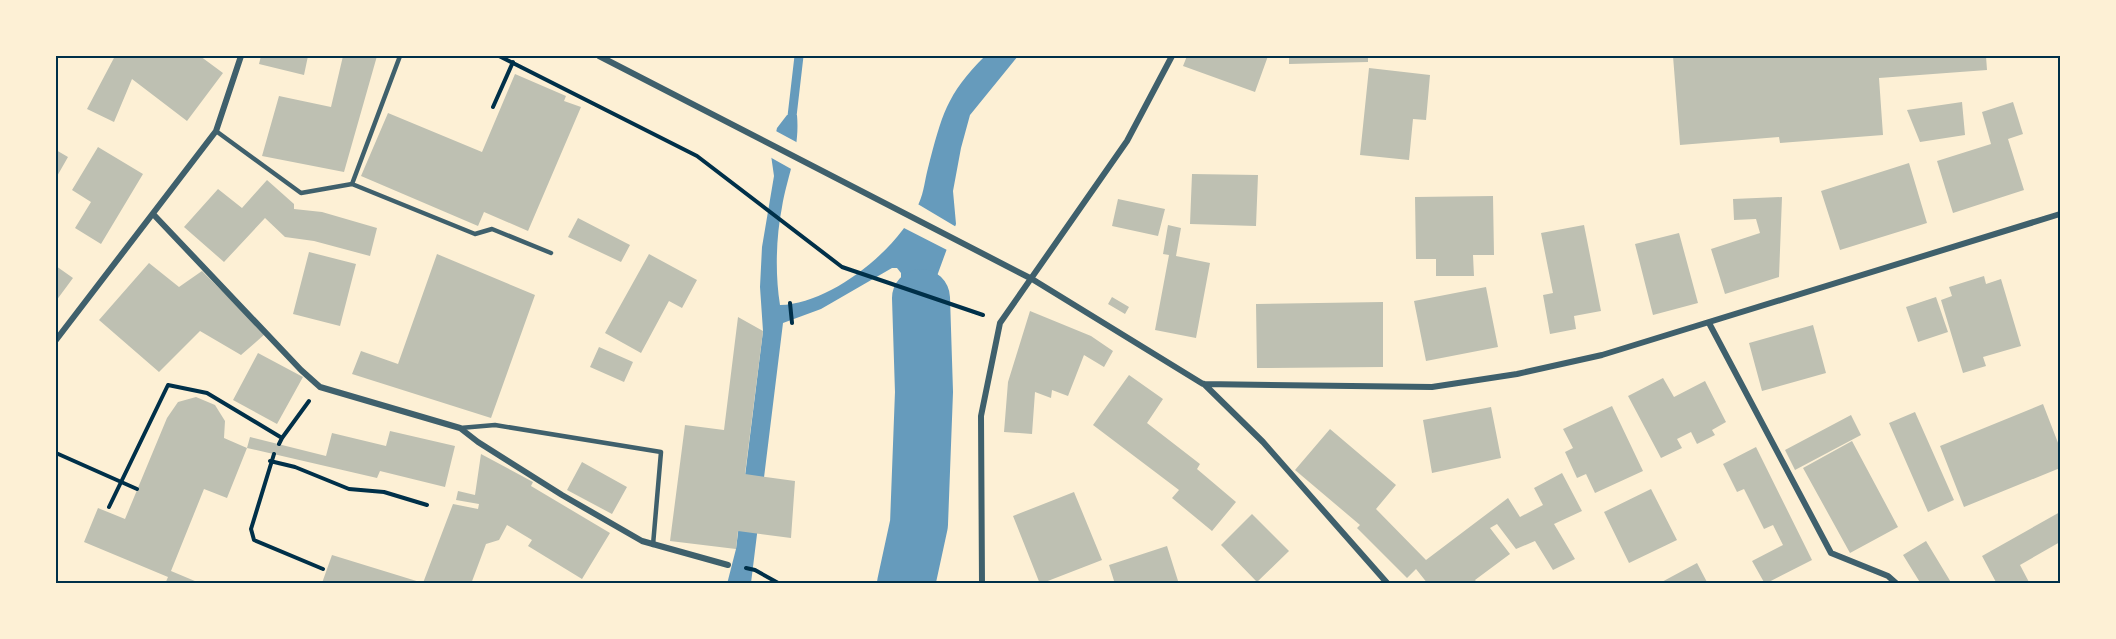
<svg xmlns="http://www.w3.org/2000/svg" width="2116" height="639" viewBox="0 0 2116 639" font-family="'Exo 2',sans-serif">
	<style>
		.water { fill: #669bbc }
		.pier { fill: #fdf0d5 }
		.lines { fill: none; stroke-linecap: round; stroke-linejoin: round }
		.stream { stroke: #669bbc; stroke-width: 9 }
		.river { stroke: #669bbc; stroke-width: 58 }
		.building { fill: #bec0b2 }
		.path { stroke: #003049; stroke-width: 4 }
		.service { stroke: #3f606c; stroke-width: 4.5 }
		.minor { stroke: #3f606c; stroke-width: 6 }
		.neatline { fill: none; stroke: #003049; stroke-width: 2 }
	</style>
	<rect width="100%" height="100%" fill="#fdf0d5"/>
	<path class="water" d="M985,56h33l-48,59 -9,33 -8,43 3,33 -19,52v103l-25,-2 -11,-64v-40l-4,-5h-5l-71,41 -38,14 -32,260 -24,1 9,-35 27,-218 -3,-44 2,-40 12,-71 -3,-21 6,-27 10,-13h10c3,35 -9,58 -15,92 -6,30 -7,67 -2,98 51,-1 119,-56 139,-102 5,-11 6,-24 9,-35 14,-53 18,-73 57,-112z"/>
	<path class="pier" d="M774,130l26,14 -7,26 -25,-14z
		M916,203l42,25 -9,23 -47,-24 -3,1z
		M898,277l42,13 -1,16 -41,-13z"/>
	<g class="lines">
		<path class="stream" d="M791,125l8,-69"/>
		<path class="river" d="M906,584l13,-60 5,-132 -3,-94"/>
	</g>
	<path class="building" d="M115,56h85l23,17 -36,48 -55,-42 -18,43 -27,-13z
		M261,56h47l-4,19 -45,-11z
		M343,56h34l-33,116 -82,-16 17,-60 52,11z
		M1187,56h81l-13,36 -72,-26z
		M1289,56h79v6l-79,2z
		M1673,56h313l1,14 -108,8 4,57 -103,8 -1,-6 -99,8z
		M1369,68l61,7 -4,45 -13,-1 -4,41 -49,-5z
		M515,74l51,22 -2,5 17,6 -53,124 -44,-19 -6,14 -117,-50 27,-63 94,39z
		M1962,102l3,33 -45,7 -13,-32z
		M2013,102l10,32 -15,5 16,51 -71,23 -16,-52 54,-17 -9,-32z
		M98,147l45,27 -42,70 -26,-16 16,-26 -19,-12z
		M56,150l12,7 -12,21z
		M1909,163l18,60 -87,27 -19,-59z
		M1192,174l66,1 -2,51 -66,-2z
		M267,180l27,24v5l28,3 55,16 -7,28 -56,-15 -29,-4 -20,-19 -41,44 -40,-35 34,-38 24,19z
		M1493,196l1,59h-21l1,21h-38v-17h-20l-1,-62z
		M1782,197l-3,80 -54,17 -14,-45 49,-16 -4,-14 -22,1 -1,-21z
		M1118,199l47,10 -7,27 -46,-10z
		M578,218l52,27 -9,17 -53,-25z
		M1168,225l13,3 -5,28 34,7 -14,75 -41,-8 14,-75 -6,-1z
		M1584,225l17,86 -27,5 2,13 -26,5 -7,-39 10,-2 -12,-60z
		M1679,233l19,70 -45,12 -18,-71z
		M309,252l47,12 -16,62 -47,-12z
		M437,254l98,41 -44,123 -139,-44 9,-23 37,13z
		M649,254l48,26 -15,28 -13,-7 -28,52 -36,-20z
		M149,263l30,24 23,-16 63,63 -24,21 -41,-24 -41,41 -60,-52z
		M56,266l17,12 -17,23z
		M1984,276l2,8 15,-5 20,67 -38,11 3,9 -23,7 -22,-73 11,-4 -3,-9z
		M1486,287l12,60 -72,14 -12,-60z
		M1112,297l17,10 -4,7 -17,-10z
		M1936,297l12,35 -30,10 -12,-35z
		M1383,302v65l-126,1 -1,-64z
		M1030,311l61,25 22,15 -9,16 -20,-12 -16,41 -16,-6 -1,8 -16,-6 -3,42 -28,-2 4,-50z
		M738,317l25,14 -18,143 50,7 -4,57 -53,-7 -2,18 -66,-8 15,-116 39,5z
		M1813,325l13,48 -64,18 -13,-48z
		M599,347l34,15 -9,20 -34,-15z
		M258,353l45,24 -26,47 -44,-24z
		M1129,375l34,24 -16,24 53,41 -3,5 39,33 -24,29 -40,-33 7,-8 -86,-65z
		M1663,378l11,19 31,-16 21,41 -14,8 3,5 -18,9 -6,-12 -14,7 5,9 -21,10 -33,-62z
		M196,397l19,8 10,16 -1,17 23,10 -20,50 -23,-9 -33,82 31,13h-37l3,-7 -84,-35 14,-34 27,11 42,-101 11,-16z
		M2043,404l17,44v20l-96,39 -24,-61z
		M1612,406l31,65 -48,22 -9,-19 -9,4 -12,-26 8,-4 -10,-19z
		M1491,407l10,51 -69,15 -9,-53z
		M1915,412l39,88 -26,12 -39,-89z
		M1851,415l10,20 -66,35 -10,-20z
		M1330,429l66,56 -20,24 50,51 82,-62 12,19 23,-12 -9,-17 28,-15 20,38 -28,13 21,35 -22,11 -18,-29 -19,8 -19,-25 -7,4 20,26 -35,26 3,4h-50l-12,-15 -9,9 -50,-50 3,-3 -65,-55z
		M390,431l65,15 -10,41 -65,-16 -3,7 -130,-30 3,-11 76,19 6,-23 54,13z
		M1852,441l46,86 -48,26 -47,-85z
		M1756,447l56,113 -47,24 -13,-23 31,-16 -10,-20 -9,4 -20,-40 -7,3 -14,-28z
		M481,454l52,28 -2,4 79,47 -28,46 -54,-33 4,-6 -25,-15 -8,15 -13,4 -15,40 -149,-1 10,-28 91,28 30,-79 25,5 1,-5 -23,-4 2,-9 17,4z
		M582,462l45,25 -15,27 -45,-24z
		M1651,489l26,51 -48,23 -25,-51z
		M1074,492l28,68 -62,24 -27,-68z
		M2060,512v30l-40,23 10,19h-33l-15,-28z
		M1252,514l37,37 -32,31 -36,-37z
		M1926,541l26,43h-31l-18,-29z
		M1167,546l12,38h-64l-6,-19z
		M1697,563l11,21h-50z"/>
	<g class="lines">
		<path class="path" d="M499,56l198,100 145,111 141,48
			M493,107l20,-45
			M790,303l2,20
			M279,444l3,-6
			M56,453l81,36
			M274,454l-23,75 3,11 69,29
			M270,461l25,6 54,22 35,3 43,13
			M109,507l59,-122 39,8 75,45 27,-37
			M746,568l9,2 25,14"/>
		<path class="service" d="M216,131l85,62 51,-9 123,50 17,-5 59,24
			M352,184l48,-128
			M460,428l35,-3 166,27 -8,93"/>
		<path class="minor" d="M599,56l433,223 171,105 229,3 85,-13 85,-19 458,-141
			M154,215l147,155 19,17 140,41 18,14 84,53 80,46 86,24
			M1709,323l122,230 57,23 9,8
			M56,340l160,-209 25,-75
			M1204,384l59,58 125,142
			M982,584l-1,-168 19,-93 127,-182 45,-85"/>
	</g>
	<rect width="2116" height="639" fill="none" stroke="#fdf0d5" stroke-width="114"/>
	<rect x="57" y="57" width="2002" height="525" class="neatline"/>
</svg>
